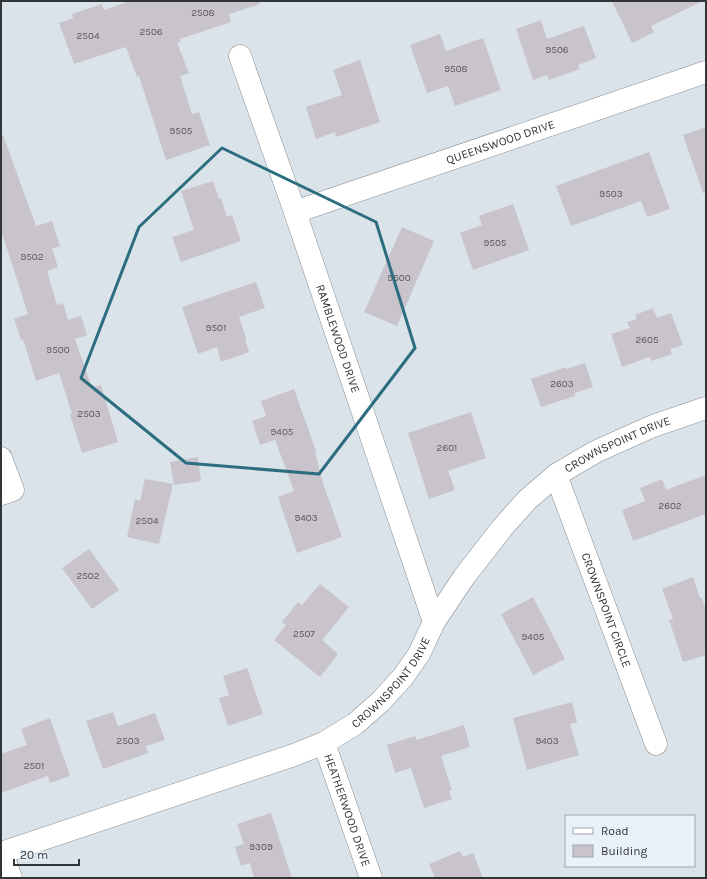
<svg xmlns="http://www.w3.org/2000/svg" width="707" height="879" viewBox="0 0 707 879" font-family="Karla,sans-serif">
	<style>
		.building { fill: #c9c3cc }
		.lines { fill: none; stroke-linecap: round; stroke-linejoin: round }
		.minor-casing { stroke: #878e94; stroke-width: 23 }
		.minor { stroke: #fff; stroke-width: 22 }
		.marked { fill: none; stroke: #2c6e80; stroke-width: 3; stroke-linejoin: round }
		.labels { text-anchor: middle; stroke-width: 3; stroke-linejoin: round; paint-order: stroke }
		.number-label { font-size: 10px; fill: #58585d }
		.street-label { font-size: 12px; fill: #323538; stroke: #e8f0f8 }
	</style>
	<rect width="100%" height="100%" fill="#dbe3ea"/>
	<path class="building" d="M130,1h129l1,3 -31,10 2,8 -51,17 1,3 -4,1 12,30 -9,3 12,38 7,-2 11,33 -44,15 -27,-84 -2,1 -11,-30 -52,17 -15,-41 14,-5 -1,-4 30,-10 2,6z
		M612,1h91l-52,25 3,6 -22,11z
		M541,20l6,19 37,-13 12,32 -18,7 2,4 -31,11 -2,-5 -14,5 -17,-51z
		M440,34l6,17 37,-13 18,52 -46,16 -7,-20 -21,7 -17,-48z
		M360,60l20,62 -44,15 -1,-5 -19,7 -10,-32 36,-12 -9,-25z
		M706,127v66h-3l-20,-58z
		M3,135l33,91 16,-5 8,25 -8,3 6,18 -11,4 10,34 6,-2 5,17 13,-4 6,19 -12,4 17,49 9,-3 17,57 -36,11 -12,-38 2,-1 -13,-41 -23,8 -13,-42 -2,1 -7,-21 14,-5 -27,-84v-94z
		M649,152l21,57 -23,8 -6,-16 -70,25 -15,-40z
		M213,181l6,18 2,-1 6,19 5,-2 9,26 -60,21 -9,-25 22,-7 -13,-39z
		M513,204l16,46 -56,20 -13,-37 22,-8 -3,-9z
		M402,227l32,14 -37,85 -33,-14z
		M256,282l9,26 -26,9 7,21 -1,1 4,13 -28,10 -4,-15 -19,7 -16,-47z
		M653,308l4,10 14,-5 12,32 -13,4 2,5 -8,3 -13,4 -2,-4 -27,10 -11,-33 19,-6 -3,-6 10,-3 -2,-4z
		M585,363l8,24 -18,6v3l-34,11 -10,-28 35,-12v2z
		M294,389l22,62 -1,1 8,31 19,54 -45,16 -19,-56 16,-6 -19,-51 -15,5 -8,-24 14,-5 -5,-15z
		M471,412l15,46 -38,13 7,19 -26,9 -21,-66z
		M198,457l3,24 -27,4 -4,-23z
		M706,475v39l-73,27 -11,-31 23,-9 -5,-13 22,-9 4,11z
		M145,479l28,5 -14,60 -32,-7 8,-38 5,2z
		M89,549l30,41 -27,19 -30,-41z
		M693,577l7,21h2l4,12v45l-23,7 -14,-42 4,-1 -11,-30z
		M320,584l29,23 -27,33 16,14 -18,23 -46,-37 12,-15 -4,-3 16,-20 4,3z
		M533,597l32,62 -32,16 -32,-61z
		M247,668l16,46 -35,12 -9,-28 10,-3 -6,-19z
		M572,702l5,20 -7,2 9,31 -52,15 -14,-52z
		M113,712l5,14 37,-13 10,27 -19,6 2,7 -45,16 -17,-48z
		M50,718l20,58 -20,7 -2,-7 -47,17v-39l26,-9 -6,-16z
		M464,725l6,22 -29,9 11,34 -3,1 3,8 -28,9 -13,-40 -16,5 -8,-28 28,-9 2,4z
		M271,813l21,65h-38l-4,-15 -9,3 -6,-19 9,-3 -7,-20z
		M460,851l3,6 10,-4 10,25h-48l-6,-14z"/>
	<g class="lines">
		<g class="minor-casing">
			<g id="minor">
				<path id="s1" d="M240,56l55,156 139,410"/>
				<path id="s2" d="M295,212l411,-140"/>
				<path d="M1,458l12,32 -12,4"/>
				<path id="s3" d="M556,475l100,269"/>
				<path id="s4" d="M324,743l47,135"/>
				<path id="s5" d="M1,853l293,-98 30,-12 31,-19 25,-22 23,-25 16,-23 15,-32 30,-45 38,-49 25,-28 29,-25 39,-23 58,-26 53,-18"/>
				<path d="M2,853l9,25"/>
			</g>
		</g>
		<use href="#minor" class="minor"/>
	</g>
	<path class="marked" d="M222,148l154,74 39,126 -96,126 -133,-11 -105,-85 58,-151z"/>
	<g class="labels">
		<g class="number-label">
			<text x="203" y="16">2508</text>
			<text x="151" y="35">2506</text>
			<text x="88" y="39">2504</text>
			<text x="557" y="53">9506</text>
			<text x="456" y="72">9508</text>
			<text x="181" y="134">9505</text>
			<text x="611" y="197">9503</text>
			<text x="495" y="246">9505</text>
			<text x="32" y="260">9502</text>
			<text x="399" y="281">9500</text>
			<text x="216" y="331">9501</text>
			<text x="647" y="343">2605</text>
			<text x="58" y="353">9500</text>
			<text x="562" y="387">2603</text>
			<text x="89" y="417">2503</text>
			<text x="282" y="435">9405</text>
			<text x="447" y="451">2601</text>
			<text x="670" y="509">2602</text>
			<text x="306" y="521">9403</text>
			<text x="147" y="524">2504</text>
			<text x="88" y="579">2502</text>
			<text x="304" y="637">2507</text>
			<text x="533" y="640">9405</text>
			<text x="128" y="744">2503</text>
			<text x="547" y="744">9403</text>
			<text x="34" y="769">2501</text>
			<text x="261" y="850">9309</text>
		</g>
		<g class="street-label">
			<text dy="4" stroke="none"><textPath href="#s2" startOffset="217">QUEENSWOOD DRIVE</textPath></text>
			<text dy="4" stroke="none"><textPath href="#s1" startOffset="299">RAMBLEWOOD DRIVE</textPath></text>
			<text dy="4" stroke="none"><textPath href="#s5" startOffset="769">CROWNSPOINT DRIVE</textPath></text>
			<text dy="4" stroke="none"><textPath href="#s3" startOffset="144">CROWNSPOINT CIRCLE</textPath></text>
			<text dy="4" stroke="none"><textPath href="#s5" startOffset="433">CROWNSPOINT DRIVE</textPath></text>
			<text dy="4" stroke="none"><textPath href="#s4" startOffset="71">HEATHERWOOD DRIVE</textPath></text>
		</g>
	</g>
	<rect width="707" height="879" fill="none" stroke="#323538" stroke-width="4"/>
	<rect x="565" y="815" width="130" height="52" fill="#e8f0f8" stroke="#9fa5ab"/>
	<rect x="573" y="828" width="20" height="6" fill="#ffffff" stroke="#9fa5ab"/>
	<text x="601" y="835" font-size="12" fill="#323538">Road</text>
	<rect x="573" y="845" width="20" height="12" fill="#c9c3cc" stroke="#9fa5ab"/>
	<text x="601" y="855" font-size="12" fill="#323538">Building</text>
	<path d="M14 859v6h65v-6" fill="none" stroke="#323538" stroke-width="2"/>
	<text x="20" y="859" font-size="12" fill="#323538" stroke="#e8f0f8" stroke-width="3" paint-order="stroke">20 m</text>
</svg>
